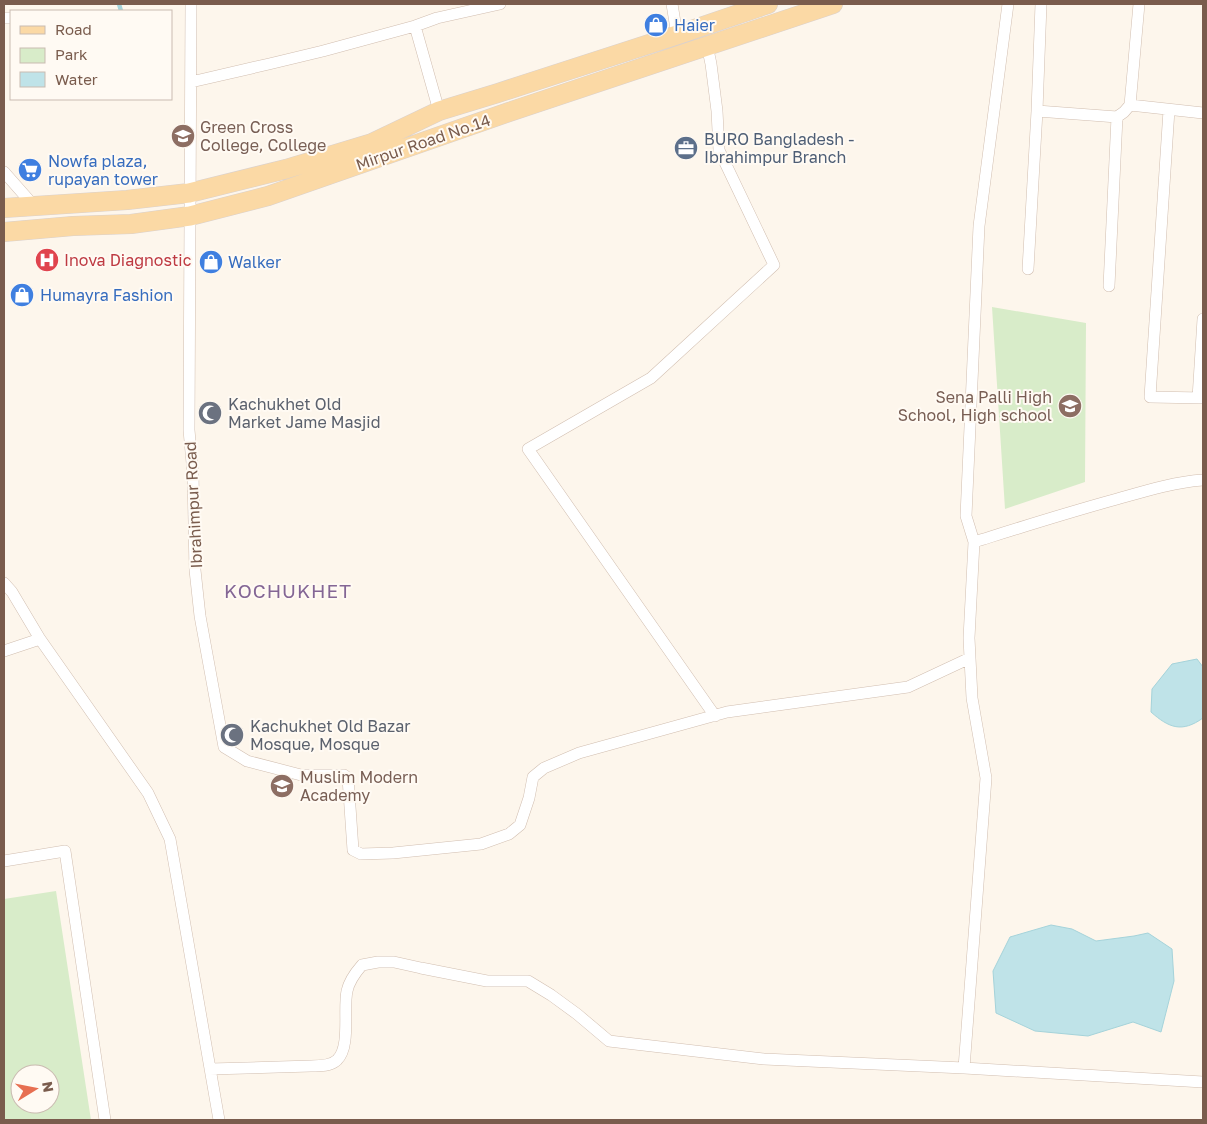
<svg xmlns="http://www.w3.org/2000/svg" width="1207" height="1124" viewBox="0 0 1207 1124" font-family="'Golos Text',sans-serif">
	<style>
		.green { fill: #d8ecc9; fill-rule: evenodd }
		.water { fill: #bfe3e8; stroke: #a5d3da }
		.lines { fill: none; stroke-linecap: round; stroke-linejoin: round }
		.stream { stroke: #a5d3da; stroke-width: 4.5 }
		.minor-casing { stroke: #d1beb0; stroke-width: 12 }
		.primary-casing { stroke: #dad1cd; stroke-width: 20 }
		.minor { stroke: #fff; stroke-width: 11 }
		.primary { stroke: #fbd9a5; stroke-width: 19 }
		.labels { text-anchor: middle; stroke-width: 4; stroke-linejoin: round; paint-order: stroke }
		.shop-label { font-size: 16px; fill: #366cbe; stroke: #fffaf3; text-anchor: start }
		.education-label { font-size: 16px; fill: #785e54; stroke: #fffaf3; text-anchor: start }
		.service-label { font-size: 16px; fill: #4e5e75; stroke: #fffaf3; text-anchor: start }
		.street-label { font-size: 16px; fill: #7a5c4d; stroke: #fffaf3 }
		.health-label { font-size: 16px; fill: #be3a42; stroke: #fffaf3; text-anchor: start }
		.worship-label { font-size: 16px; fill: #5b616d; stroke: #fffaf3; text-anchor: start }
		.quarter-label { font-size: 19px; letter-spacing: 1px; fill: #846695; stroke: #fffaf3 }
	</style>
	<rect width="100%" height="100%" fill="#fdf6ec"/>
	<path class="green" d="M992,307l94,16 -1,159 -80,27z
		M56,891l35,229h-87v-221zM20,1074h30v30h-30z"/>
	<path class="water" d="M1197,659l6,8v51c-21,15 -34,10 -52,-6l1,-23 20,-25z
		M1051,925l21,4 24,12 38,-5 14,-3 24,16 2,32 -13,51 -28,-10 -45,14 -53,-5 -39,-18 -3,-42 17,-34z"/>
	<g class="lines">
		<path class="stream" d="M119,4l2,7"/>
		<g class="minor-casing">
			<path id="minor" d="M191,4l-2,426 4,44 2,96 5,46 24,131 23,14 54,14h43l4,3 5,72 8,4 32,-1 88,-9 28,-10 11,-9 9,-27 4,-21 11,-9 35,-15 148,-41 181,-25 62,-29
				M672,4l5,31
				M4,18h7
				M415,26l24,85
				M707,45l4,19 6,47 2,39 55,115 -123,113 -123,71 187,267
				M191,82l78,-18 54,-13 92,-25 22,-8 63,-14
				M1130,105l73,8
				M1169,110l-19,287 53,1
				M1037,111l80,6 7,-5 6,-7 9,-101
				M4,172l30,34
				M1028,269l9,-158 4,-107
				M1109,286l8,-169
				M1198,398l5,-79
				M974,542c48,-15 95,-30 143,-43 28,-8 57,-17 86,-19
				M4,583l8,9 28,47 108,154 22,46 49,281
				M4,651l36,-12
				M4,861l61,-10 40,269
				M964,1068l22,-290 -14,-80 -3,-60 5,-96 -8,-26 13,-290 29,-222
				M210,1069l101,-3c9,0 20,0 26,-6 14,-13 6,-51 10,-69 2,-10 8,-18 15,-26l16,-3h16l27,6 66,13h41l23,14 26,19 32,27 155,18 200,9 239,14"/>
		</g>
		<g class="primary-casing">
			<path id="primary" d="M4,208l123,-8 62,-7 97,-24 86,-26 67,-32 59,-18 179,-58 91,-31
				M4,232l69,-6 58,-2 59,-8 78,-20 241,-84 324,-108"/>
		</g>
		<use href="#minor" class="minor"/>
		<use href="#primary" class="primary"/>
	</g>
	<defs>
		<g id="shop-disc" transform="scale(1.25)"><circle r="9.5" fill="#3f7fe0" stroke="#fffaf3"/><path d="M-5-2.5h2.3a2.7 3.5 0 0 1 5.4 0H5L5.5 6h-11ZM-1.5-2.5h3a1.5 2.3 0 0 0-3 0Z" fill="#fff"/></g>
		<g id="university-disc" transform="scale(1.25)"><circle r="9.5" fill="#8d6e63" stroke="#fffaf3"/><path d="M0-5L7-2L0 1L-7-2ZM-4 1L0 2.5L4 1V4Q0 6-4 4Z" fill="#fff"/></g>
		<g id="office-disc" transform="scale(1.25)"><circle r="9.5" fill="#5c6f8a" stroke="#fffaf3"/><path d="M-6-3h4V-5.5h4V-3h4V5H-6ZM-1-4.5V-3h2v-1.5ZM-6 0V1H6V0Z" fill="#fff"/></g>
		<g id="supermarket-disc" transform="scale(1.25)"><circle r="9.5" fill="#3f7fe0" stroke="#fffaf3"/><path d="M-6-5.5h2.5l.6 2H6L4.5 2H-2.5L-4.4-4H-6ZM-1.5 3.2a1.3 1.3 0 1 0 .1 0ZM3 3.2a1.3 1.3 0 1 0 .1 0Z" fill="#fff"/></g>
		<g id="hospital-disc" transform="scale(1.25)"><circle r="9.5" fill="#e0444e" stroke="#fffaf3"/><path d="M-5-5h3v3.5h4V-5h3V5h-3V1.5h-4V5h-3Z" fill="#fff"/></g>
		<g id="school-disc" transform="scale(1.25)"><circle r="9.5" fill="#8d6e63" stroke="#fffaf3"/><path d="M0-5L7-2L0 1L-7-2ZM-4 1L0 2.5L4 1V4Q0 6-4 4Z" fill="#fff"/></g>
		<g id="mosque-disc" transform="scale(1.25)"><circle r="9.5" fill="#6b7280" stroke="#fffaf3"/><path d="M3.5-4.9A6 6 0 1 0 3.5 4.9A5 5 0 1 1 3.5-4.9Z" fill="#fff"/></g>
	</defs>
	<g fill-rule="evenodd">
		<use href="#shop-disc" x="656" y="25"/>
		<use href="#university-disc" x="183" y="136"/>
		<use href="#office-disc" x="686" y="148"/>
		<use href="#supermarket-disc" x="30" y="170"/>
		<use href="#hospital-disc" x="47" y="260"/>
		<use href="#shop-disc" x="211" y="262"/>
		<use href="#shop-disc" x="22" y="295"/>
		<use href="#school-disc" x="1070" y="406"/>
		<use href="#mosque-disc" x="210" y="413"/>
		<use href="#mosque-disc" x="232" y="735"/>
		<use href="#school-disc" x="282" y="786"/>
	</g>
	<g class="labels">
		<g class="shop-label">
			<text x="674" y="31">Haier</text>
			<text x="48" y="167">Nowfa plaza,<tspan x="48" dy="18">rupayan tower</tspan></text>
			<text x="228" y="268">Walker</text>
			<text x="40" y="301">Humayra Fashion</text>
		</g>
		<g class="education-label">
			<text x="200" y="133">Green Cross<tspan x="200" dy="18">College, College</tspan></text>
			<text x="1052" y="403" text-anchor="end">Sena Palli High<tspan x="1052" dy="18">School, High school</tspan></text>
			<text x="300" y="783">Muslim Modern<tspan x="300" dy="18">Academy</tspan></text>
		</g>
		<g class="service-label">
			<text x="704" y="145">BURO Bangladesh -<tspan x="704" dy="18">Ibrahimpur Branch</tspan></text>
		</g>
		<g class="street-label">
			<text transform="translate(423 142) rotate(-19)" y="6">Mirpur Road No.14</text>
			<text transform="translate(193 505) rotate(-93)" y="6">Ibrahimpur Road</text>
		</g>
		<g class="health-label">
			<text x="64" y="266">Inova Diagnostic</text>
		</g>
		<g class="worship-label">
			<text x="228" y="410">Kachukhet Old<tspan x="228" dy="18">Market Jame Masjid</tspan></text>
			<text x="250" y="732">Kachukhet Old Bazar<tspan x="250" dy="18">Mosque, Mosque</tspan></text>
		</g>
		<g class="quarter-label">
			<text x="288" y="598">KOCHUKHET</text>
		</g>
	</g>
	<rect width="1207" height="1124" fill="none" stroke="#7a5c4d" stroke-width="10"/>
	<rect x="10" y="10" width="162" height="90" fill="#fffaf3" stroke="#cabbb1"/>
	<rect x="20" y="26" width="25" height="8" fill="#fbd9a5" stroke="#cabbb1"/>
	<text x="55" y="35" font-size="15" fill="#7a5c4d">Road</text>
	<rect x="20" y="48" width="25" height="15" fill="#d8ecc9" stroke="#cabbb1"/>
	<text x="55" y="60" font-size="15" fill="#7a5c4d">Park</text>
	<rect x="20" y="72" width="25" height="15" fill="#bfe3e8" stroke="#cabbb1"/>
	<text x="55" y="85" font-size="15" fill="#7a5c4d">Water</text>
	<g transform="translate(35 1089) rotate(80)"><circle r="24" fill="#fffaf3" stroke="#cabbb1"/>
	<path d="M0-4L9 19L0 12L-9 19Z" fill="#e76f51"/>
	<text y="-8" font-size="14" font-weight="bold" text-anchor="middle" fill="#7a5c4d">N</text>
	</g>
</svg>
